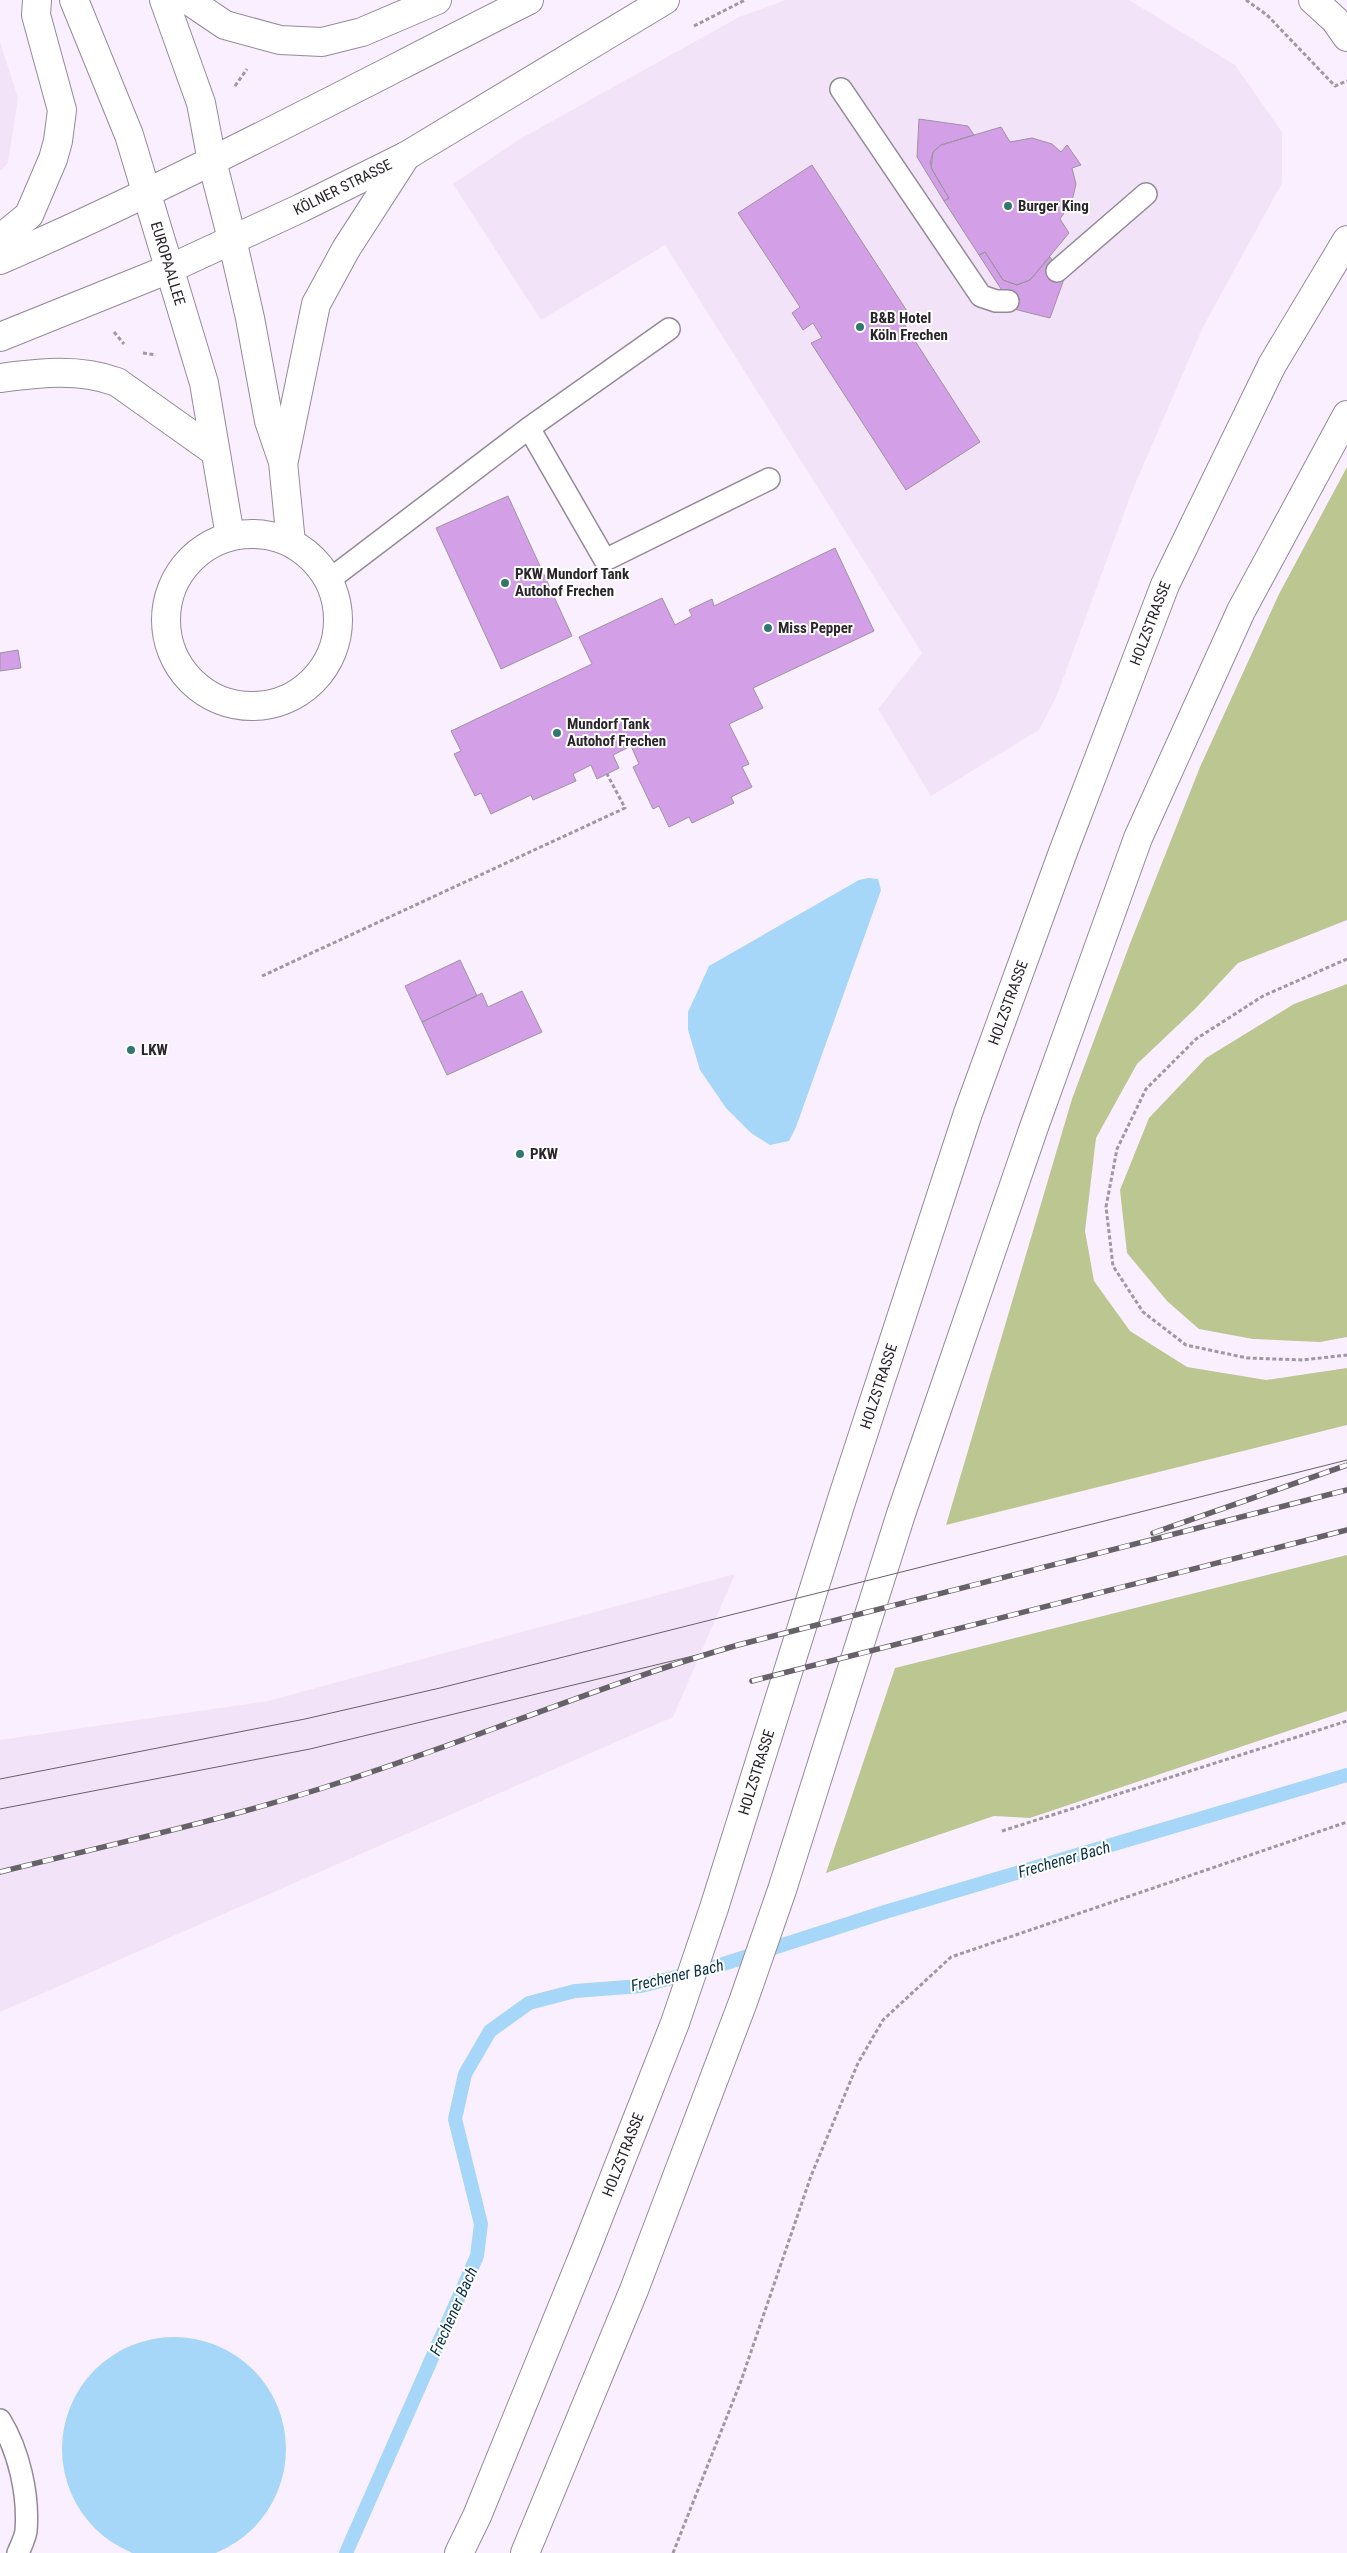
<svg xmlns="http://www.w3.org/2000/svg" width="1347" height="2553" viewBox="0 0 1347 2553" font-family="'Roboto Condensed',sans-serif">
	<style>
		.built { fill: #f3e3f9 }
		.green { fill: #bcc690 }
		.water { fill: #a6d7f8 }
		.lines { fill: none; stroke-linecap: round; stroke-linejoin: round }
		.stream { stroke: #a6d7f8; stroke-width: 14 }
		.building { fill: #d39fe7; stroke: #9d93a1 }
		.lane-casing { stroke: #948a98; stroke-width: 24 }
		.street-casing { stroke: #948a98; stroke-width: 30 }
		.secondary-casing { stroke: #948a98; stroke-width: 30 }
		.path { stroke: #9f97a1; stroke-width: 3; stroke-dasharray: 4 2.5; stroke-linecap: butt }
		.lane { stroke: #fff; stroke-width: 21 }
		.street { stroke: #fff; stroke-width: 28 }
		.secondary { stroke: #fff; stroke-width: 28 }
		.tram { stroke: #676169; stroke-width: 1 }
		.rail-casing { stroke: #676169; stroke-width: 5.5 }
		.rail { stroke: #fff; stroke-width: 4; stroke-dasharray: 11; stroke-linecap: butt }
		.poi-dot { fill: #307771; stroke: #fff; stroke-width: 2 }
		.labels { text-anchor: middle; stroke-width: 4; stroke-linejoin: round; paint-order: stroke }
		.street-label { font-size: 15px; fill: #29252a; stroke: #fff }
		.poi-label { font-size: 15px; font-weight: bold; fill: #29252a; stroke: #fff; text-anchor: start }
		.water-label { font-size: 16px; font-style: italic; fill: #0a3248; stroke: #fff }
	</style>
	<rect width="100%" height="100%" fill="#faeffe"/>
	<path class="built" d="M786,0h343l106,65 47,67v51l-79,144 -70,162 -76,206 -18,35 -108,66 -53,-87 44,-56 -257,-408 -124,75 -88,-136 67,-45 219,-122z
		M0,42l18,56 -10,65 -8,8z
		M735,1574l-62,143 -673,295v-272l268,-39z"/>
	<path class="green" d="M1347,467v453l-109,43 -42,45 -59,56 -41,74 -11,93 9,50 36,50 57,36 79,13 81,-12v57l-401,100 126,-426 59,-158 69,-174 79,-173z
		M1347,984v353l-27,5 -67,-3 -54,-10 -32,-28 -40,-48 -7,-63 29,-72 57,-60 88,-54z
		M1347,1555v156l-317,107 -36,-2 -168,57 69,-205z"/>
	<path class="water" d="M868,878l10,1 3,11 -85,237 -7,14 -19,4 -19,-12 -25,-25 -26,-38 -12,-40v-18l21,-46 150,-86z
		M62 2449a112 112 0 1 1 224 0a112 112 0 1 1-224 0Z"/>
	<g class="lines">
		<path class="stream" d="M346,2553l131,-297 4,-32 -26,-105 10,-45 25,-43 39,-28 46,-12 66,-5 73,-19 171,-55 462,-137"/>
	</g>
	<path class="building" d="M919,119l49,7 6,9 -33,10 -8,7 -2,16 18,30 -5,3 -27,-44z
		M1001,127l9,15 22,-4 20,6 9,8 6,-7 14,20 -9,3 4,16 -4,17 -12,18 9,14 -39,47 -13,5 -14,-5 -18,-28 -6,3 -35,-54 5,-3 -16,-27 -3,-8 3,-11 8,-7z
		M812,165l95,146 -8,5 81,126 -74,48 -95,-147 11,-5 -9,-15 -10,7 -11,-17 8,-6 -62,-94z
		M985,252l18,28 14,5 13,-5 20,-23 14,22 -14,39 -36,-9 -35,-54z
		M508,496l64,140 -71,33 -65,-141z
		M835,548l39,83 -121,57 10,20 -34,16 20,40 -7,3 10,20 -21,10 3,6 -42,20 -3,-6 -20,10 -10,-21 -6,3 -20,-42 6,-3 -8,-18 -18,9 6,13 -22,11 -6,-14 -18,9 3,7 -43,19 -2,-5 -40,19 -10,-21 -6,3 -21,-42 7,-3 -10,-20 141,-67 -13,-27 83,-39 13,27 17,-9 -3,-6 23,-11 2,7z
		M18,650l3,18 -21,3v-18z
		M460,960l17,36 -55,26 -17,-36z
		M522,991l20,41 -95,43 -25,-53 60,-29 6,14z"/>
	<g class="lines">
		<g class="lane-casing">
			<path id="lane" d="M841,89l140,207 15,5h12
				M1057,271l89,-77
				M529,428l76,132 164,-81
				M329,580l200,-152 140,-99
				M0,2420c19,31 29,75 26,111 -1,7 -5,15 -8,22"/>
		</g>
		<g class="street-casing">
			<g id="street">
				<path id="s1" d="M74,0l55,135 75,248 26,153"/>
				<path d="M164,0l37,103 11,58 20,78 18,79 19,103 14,41 8,81"/>
				<path d="M188,0l37,25 55,15 42,2 40,-10 75,-32"/>
				<path d="M0,239l29,-24 24,-56 5,-18 4,-31 -26,-95 1,-15"/>
				<path d="M0,378c40,-5 78,-10 117,4l97,69"/>
				<path d="M284,460l32,-156 30,-55 60,-93"/>
				<circle cx="252" cy="620" r="86"/>
			</g>
		</g>
		<g class="secondary-casing">
			<g id="secondary">
				<path d="M1313,0l22,20 12,17"/>
				<path d="M0,260c180,-78 354,-172 529,-260"/>
				<path id="s2" d="M0,337l169,-68 132,-61 105,-52 259,-156"/>
				<path id="s3" d="M459,2553l18,-37 109,-267 89,-226 39,-115 128,-409 126,-386 95,-261 102,-267 107,-220 75,-125"/>
				<path d="M525,2553l109,-263 109,-288 39,-112 119,-376 133,-387 104,-289 103,-227 106,-196"/>
			</g>
		</g>
		<path class="path" d="M1246,0l21,15 68,71 12,-5
			M694,26l51,-26
			M235,86l12,-17
			M114,332l10,12
			M143,353l13,2
			M1347,959l-84,37 -67,43 -50,50 -29,60 -11,58 7,59 30,46 43,33 61,13 56,2 44,-5
			M262,976l363,-168 -18,-34
			M1002,1831l345,-110
			M673,2553l68,-172 70,-205 47,-113 25,-43 68,-63 396,-135"/>
		<use href="#lane" class="lane"/>
		<use href="#street" class="street"/>
		<use href="#secondary" class="secondary"/>
		<path class="tram" d="M0,1779l305,-60 135,-31 907,-228
			M0,1809l310,-60 428,-104"/>
		<g class="rail-casing">
			<path id="rail" d="M1153,1533l194,-68
				M752,1681l595,-151
				M0,1872c113,-28 228,-53 338,-89 135,-43 264,-99 400,-138l609,-155"/>
		</g>
		<use href="#rail" class="rail"/>
	</g>
	<g class="poi-dot">
		<circle cx="1008" cy="206" r="5"/>
		<circle cx="860" cy="327" r="5"/>
		<circle cx="505" cy="583" r="5"/>
		<circle cx="768" cy="628" r="5"/>
		<circle cx="557" cy="733" r="5"/>
		<circle cx="131" cy="1050" r="5"/>
		<circle cx="520" cy="1154" r="5"/>
	</g>
	<g class="labels">
		<g class="street-label">
			<text dy="5" stroke="none"><textPath href="#s2" startOffset="374">KÖLNER STRASSE</textPath></text>
			<text dy="5" stroke="none"><textPath href="#s1" startOffset="280">EUROPAALLEE</textPath></text>
			<text dy="5" stroke="none"><textPath href="#s3" startOffset="2051">HOLZSTRASSE</textPath></text>
			<text dy="5" stroke="none"><textPath href="#s3" startOffset="1646">HOLZSTRASSE</textPath></text>
			<text dy="5" stroke="none"><textPath href="#s3" startOffset="1241">HOLZSTRASSE</textPath></text>
			<text dy="5" stroke="none"><textPath href="#s3" startOffset="836">HOLZSTRASSE</textPath></text>
			<text dy="5" stroke="none"><textPath href="#s3" startOffset="431">HOLZSTRASSE</textPath></text>
		</g>
		<g class="poi-label">
			<text x="1018" y="211">Burger King</text>
			<text x="870" y="323">B&amp;B Hotel<tspan x="870" dy="17">Köln Frechen</tspan></text>
			<text x="515" y="579">PKW Mundorf Tank<tspan x="515" dy="17">Autohof Frechen</tspan></text>
			<text x="778" y="633">Miss Pepper</text>
			<text x="567" y="729">Mundorf Tank<tspan x="567" dy="17">Autohof Frechen</tspan></text>
			<text x="141" y="1055">LKW</text>
			<text x="530" y="1159">PKW</text>
		</g>
		<g class="water-label">
			<text transform="translate(1064 1859) rotate(-16)" y="6">Frechener Bach</text>
			<text transform="translate(677 1975) rotate(-13)" y="6">Frechener Bach</text>
			<text transform="translate(453 2311) rotate(-66)" y="6">Frechener Bach</text>
		</g>
	</g>
</svg>
